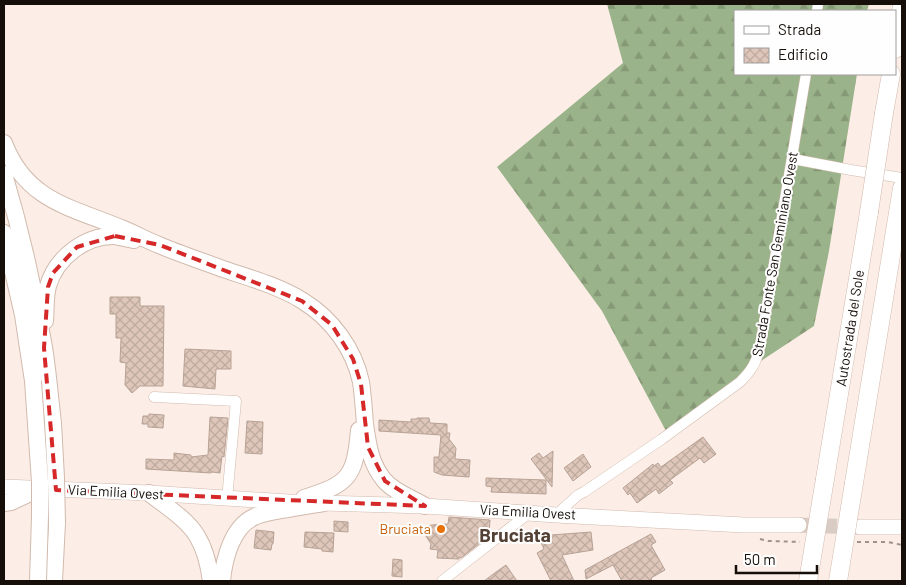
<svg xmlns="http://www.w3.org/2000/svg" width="906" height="585" viewBox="0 0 906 585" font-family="Barlow,sans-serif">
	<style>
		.forest { fill: url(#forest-firs) }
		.building { fill: url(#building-cross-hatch); stroke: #b8a296 }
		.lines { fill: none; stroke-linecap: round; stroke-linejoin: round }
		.primary-tunnel { stroke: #d9ccc5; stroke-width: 15; stroke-dasharray: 15 8; stroke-linecap: butt }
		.minor-casing { stroke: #d1baad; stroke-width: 11 }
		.primary-casing { stroke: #d1baad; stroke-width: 16 }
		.trunk-casing { stroke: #d1baad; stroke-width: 18 }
		.motorway-casing { stroke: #d1baad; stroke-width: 19 }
		.path { stroke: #9e938c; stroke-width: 2; stroke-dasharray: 4 4; stroke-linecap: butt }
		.minor { stroke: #fff; stroke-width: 10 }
		.primary { stroke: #fff; stroke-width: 15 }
		.trunk { stroke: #fff; stroke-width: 16 }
		.motorway { stroke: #fff; stroke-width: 18 }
		.trunk-bridge-casing { stroke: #d1baad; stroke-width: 18; stroke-linecap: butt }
		.motorway-bridge-casing { stroke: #d1baad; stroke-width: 19; stroke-linecap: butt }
		.trunk-bridge { stroke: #fff; stroke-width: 16 }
		.motorway-bridge { stroke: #fff; stroke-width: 18 }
		.marked { fill: none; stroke: #d62828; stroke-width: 4; stroke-dasharray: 10 6; stroke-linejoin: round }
		.food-dot { fill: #e8710a; stroke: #fefefe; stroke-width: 2 }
		.labels { text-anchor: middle; stroke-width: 4; stroke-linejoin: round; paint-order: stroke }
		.street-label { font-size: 14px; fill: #150e09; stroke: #fefefe }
		.food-label { font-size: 14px; fill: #c56008; stroke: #fefefe; text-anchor: end }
		.district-label { font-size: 19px; font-weight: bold; fill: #544136; stroke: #fefefe }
	</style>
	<defs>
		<pattern id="forest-firs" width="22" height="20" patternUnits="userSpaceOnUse" patternTransform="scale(1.25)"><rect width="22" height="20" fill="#9bb38a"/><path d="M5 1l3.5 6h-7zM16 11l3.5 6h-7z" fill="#859976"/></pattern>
		<pattern id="building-cross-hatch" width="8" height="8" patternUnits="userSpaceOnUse" patternTransform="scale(1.25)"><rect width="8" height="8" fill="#dec7ba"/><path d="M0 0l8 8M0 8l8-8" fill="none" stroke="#beaa9f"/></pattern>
	</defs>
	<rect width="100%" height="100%" fill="#fceee6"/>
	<path class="forest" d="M607,4h262l-2,7h-132v63h122l-28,177 -15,75 -56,37 -92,68 -64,-120 -105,-144 126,-104z"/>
	<path class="building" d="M110,297h30v9h24l-1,80h-23l-8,7 -7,-8 1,-22 -6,-1 1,-24h-5v-24h-6z
		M185,349l46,2v18h-15l-1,20 -32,-3z
		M149,414l15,1 -1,13 -15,-1v-3h-6l1,-8h6z
		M210,417l18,1 -4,39 -2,-1 -2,17 -8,-1 -1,1 -65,-4v-10l28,1v-7l17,2v2l17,-2z
		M417,418h12l1,5 17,1v9h3l-1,6 7,9 -1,11 15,1 -1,17 -27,-2 -8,-3v-15h5l2,-22 -62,-4v-11l32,2v-3h6z
		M247,421l16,1 -1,32 -17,-1z
		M703,437l13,17 -12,9 -4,-5 -30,22 3,3 -14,11 -3,-5 -19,14 -7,-10 -2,2 -5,-7 30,-24 1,2 4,-3 3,4z
		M553,451l-1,36 -21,-28 8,-6 4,5z
		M583,454l8,13 -18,14 -9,-13z
		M486,478l60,2v14l-55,-2 1,-5 -6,-1z
		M449,517l41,3 -1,16 -28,22 -2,-1v2l-22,-1 1,-8 -8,-1 1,-5 -9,-14 9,-5 17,-1z
		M334,521l14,1v10l-14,-1z
		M256,530l18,2 -1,12h-1l-1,6 -17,-2z
		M305,532l29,1 -1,19 -11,-1v-2l-18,-2z
		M591,532l2,18 -31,5 12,26h-23l-14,-28 7,-4 -6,-13z
		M651,534l5,8 -5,3 14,25 -14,8 1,3h-30l-9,-16 -27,14 -1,-9z
		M393,559l9,1v17l-10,-1z
		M506,565l11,16h-33l12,-9z"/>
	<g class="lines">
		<path class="primary-tunnel" d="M799,525l60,2"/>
		<g class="minor-casing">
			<path id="minor" d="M817,11l1,-7
				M793,159l58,11 51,8
				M154,397l82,4 -9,98
				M556,515l22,-20 6,-3 78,-53 78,-57c12,-12 16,-19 20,-35l46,-273
				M442,581l87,-68"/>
		</g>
		<g class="primary-casing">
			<path id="primary" d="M4,487l145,6 139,9 137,4 131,9 188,10h55
				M860,527h42"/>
		</g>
		<g class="trunk-casing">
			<path id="trunk" d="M4,143c22,58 67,64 117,85 13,5 25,12 38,17 21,9 43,16 64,24 27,9 56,17 80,32 29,18 51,48 58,81 2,14 3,28 4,42 3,20 5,39 19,56 10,12 28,18 41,26
				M4,174c17,57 30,114 40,173 4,25 6,51 9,76
				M4,233l19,82 10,66
				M45,321c1,-12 0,-24 3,-35 8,-28 37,-51 67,-50 6,1 13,3 19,4
				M149,493c15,12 38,26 48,43 8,13 12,30 14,45
				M304,498c45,-14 51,-21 55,-68
				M4,503l7,-1 28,-13
				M54,581l3,-58
				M222,581c2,-22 10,-54 32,-64 8,-4 18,-5 27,-7 14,-2 28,-5 43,-7"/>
		</g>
		<g class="motorway-casing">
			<path id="motorway" d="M895,49l7,-44
				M884,113l7,-39
				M825,479l44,-267
				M854,483l48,-295"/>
		</g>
		<path class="path" d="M760,539l8,2 32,1
			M857,542h31l14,3"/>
		<use href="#minor" class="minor"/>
		<use href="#primary" class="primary"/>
		<use href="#trunk" class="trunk"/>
		<use href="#motorway" class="motorway"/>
		<g class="trunk-bridge-casing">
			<path id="trunk-bridge" d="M33,381l7,101v34l-2,65
				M53,423l3,55 1,45"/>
		</g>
		<g class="motorway-bridge-casing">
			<path id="motorway-bridge" d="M869,212l15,-99
				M808,581l17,-102
				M838,581l16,-98"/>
		</g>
		<use href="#trunk-bridge" class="trunk-bridge"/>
		<use href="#motorway-bridge" class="motorway-bridge"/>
	</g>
	<path class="marked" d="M115,236l45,9 142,56 30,24 21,34 8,25 7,63 17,34 40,25 -369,-16 -12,-142 4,-61 5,-14 24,-26z"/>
	<circle class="food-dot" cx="441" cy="529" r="5"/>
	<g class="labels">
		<g class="street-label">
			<text transform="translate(775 254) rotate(-80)" y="5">Strada Fonte San Geminiano Ovest</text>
			<text transform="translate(850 328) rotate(-81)" y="5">Autostrada del Sole</text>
			<text transform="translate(116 492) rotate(3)" y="5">Via Emilia Ovest</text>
			<text transform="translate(528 512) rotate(3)" y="5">Via Emilia Ovest</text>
		</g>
		<g class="food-label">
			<text x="431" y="534">Bruciata</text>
		</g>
		<g class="district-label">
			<text x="515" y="542">Bruciata</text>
		</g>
	</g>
	<rect width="906" height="585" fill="none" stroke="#150e09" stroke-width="10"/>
	<rect x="734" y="10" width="162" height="65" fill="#fefefe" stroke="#a19e9c"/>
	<rect x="744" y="26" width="25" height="8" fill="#ffffff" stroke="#a19e9c"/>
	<text x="778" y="35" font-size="15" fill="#150e09">Strada</text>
	<rect x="744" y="48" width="25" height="15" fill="url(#building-cross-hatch)" stroke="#a19e9c"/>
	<text x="778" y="60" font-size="15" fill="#150e09">Edificio</text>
	<path d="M736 565v8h81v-8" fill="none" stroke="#150e09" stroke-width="2.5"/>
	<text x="744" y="565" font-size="15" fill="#150e09" stroke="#fefefe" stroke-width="4" paint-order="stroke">50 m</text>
</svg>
